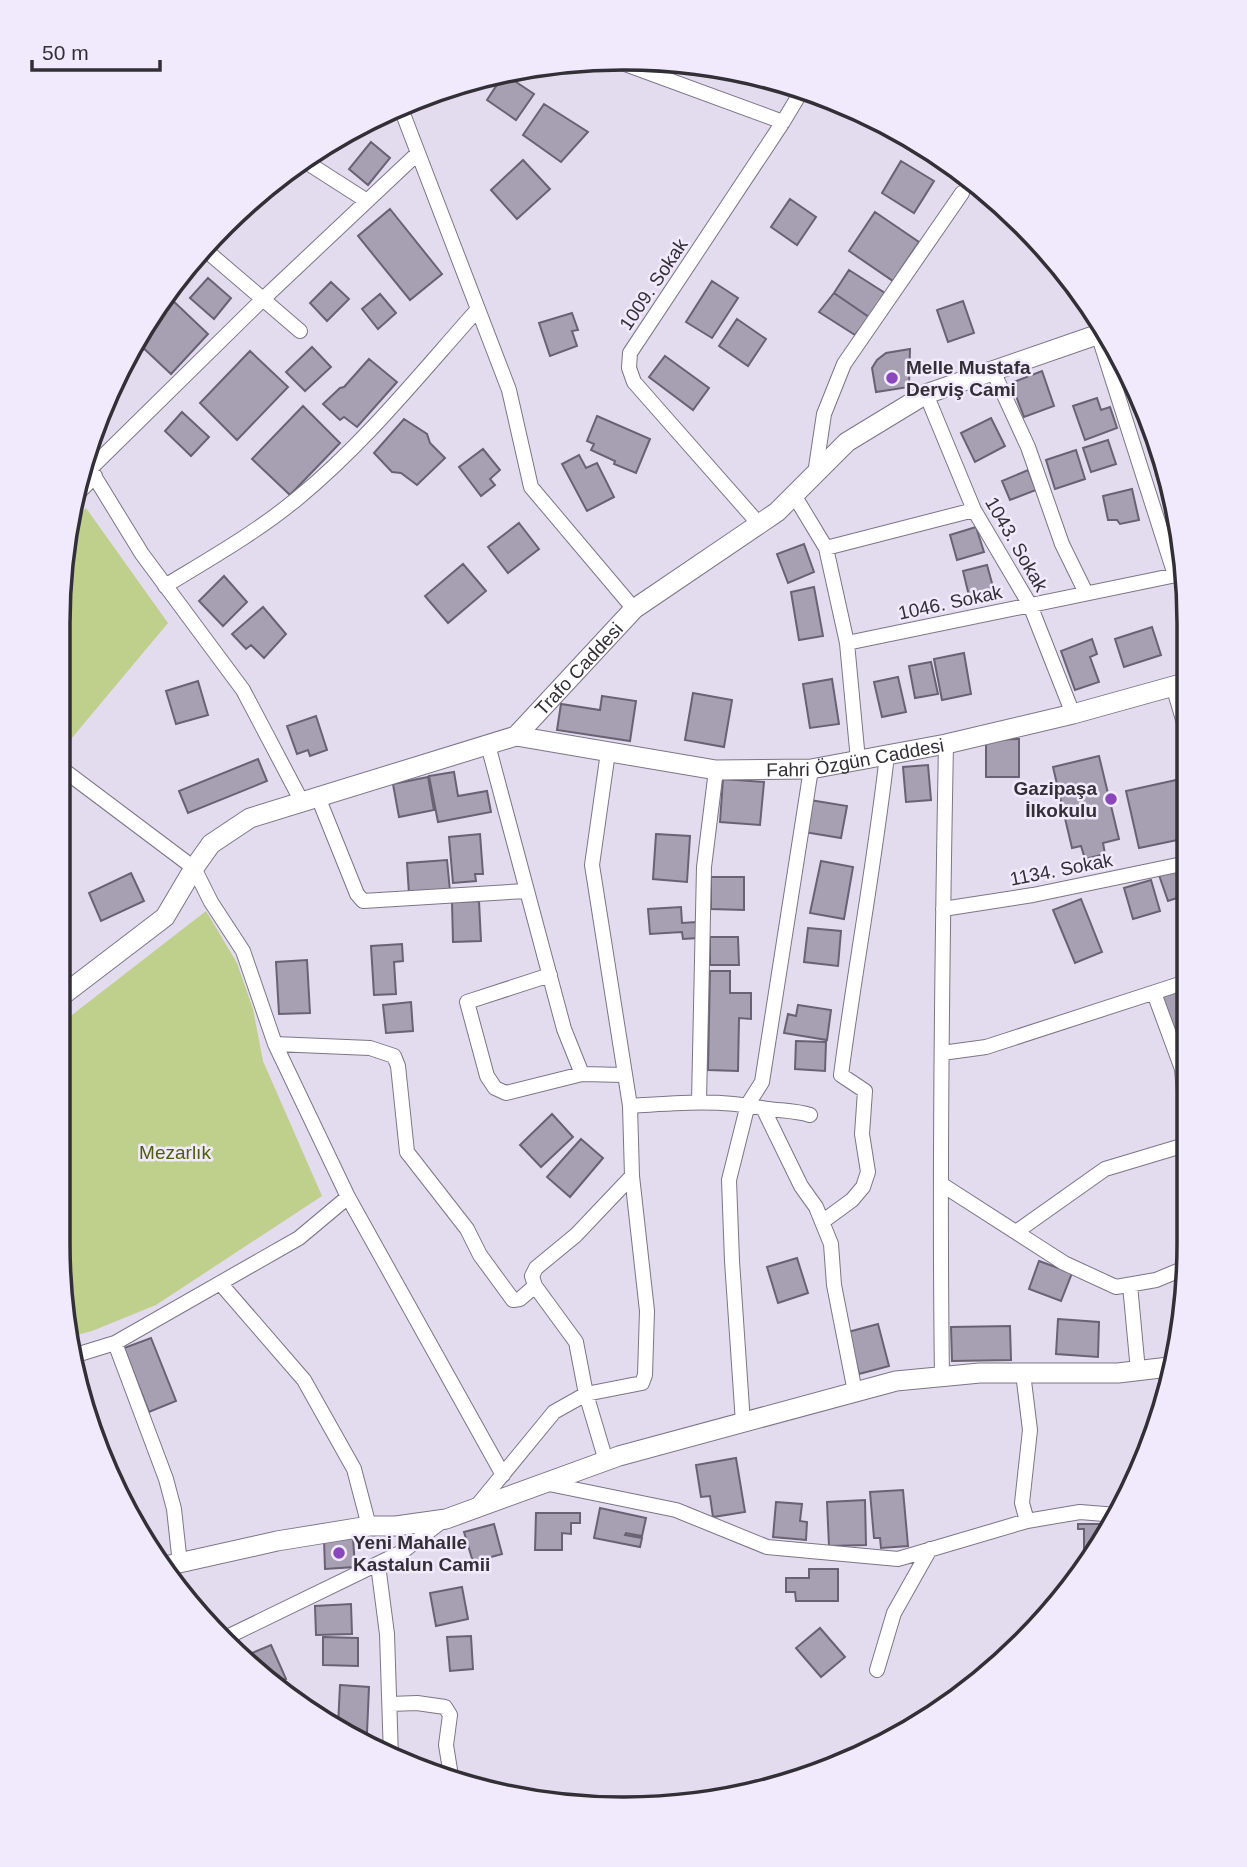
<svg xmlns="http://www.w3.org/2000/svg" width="1247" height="1867" viewBox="0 0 1247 1867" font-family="Helvetica,sans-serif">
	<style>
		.green { fill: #bfd08d }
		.building { fill: #a7a0b2; stroke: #696273; stroke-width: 2 }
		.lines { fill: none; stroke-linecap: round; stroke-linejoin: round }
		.street-casing { stroke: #7c7586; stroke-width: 16 }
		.secondary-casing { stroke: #7c7586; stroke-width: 21 }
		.street { stroke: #fff; stroke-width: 14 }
		.secondary { stroke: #fff; stroke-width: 19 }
		.poi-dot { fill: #8947bb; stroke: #f1e9fc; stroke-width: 2.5 }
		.labels { text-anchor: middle; stroke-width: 5; stroke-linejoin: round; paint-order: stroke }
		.street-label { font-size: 19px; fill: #322f36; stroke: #f1e9fc }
		.poi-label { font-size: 19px; font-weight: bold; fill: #322f36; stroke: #f1e9fc; text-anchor: start }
		.park-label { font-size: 19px; fill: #4f5d0d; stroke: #f1e9fc }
		.rim { fill: none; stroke: #322f36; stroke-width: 3.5 }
	</style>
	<rect width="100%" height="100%" fill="#e3dcef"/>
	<path class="green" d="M86,508l82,115 -107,128 2,-202 8,-26z
		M206,911l31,52 16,46 10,52 59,135 -166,109 -64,26 -19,5 -15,-93 1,-218z"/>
	<path class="building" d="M545,66l-9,11 -11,-8z
		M504,74l30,20 -18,26 -29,-20z
		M544,104l44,28 -27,30 -38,-27z
		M371,142l19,16 -22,27 -19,-16z
		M523,160l27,29 -33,30 -26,-29z
		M901,161l33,20 -20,32 -32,-20z
		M790,199l26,18 -19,28 -26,-18z
		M390,209l52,65 -32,26 -52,-64z
		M875,212l44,30 -26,39 -44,-30z
		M189,264l5,5 -20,23 -2,-2z
		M849,270l36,23 -16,24 -35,-24z
		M208,278l23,20 -17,21 -24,-21z
		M712,281l26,17 -26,40 -26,-16z
		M331,282l18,17 -22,22 -17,-18z
		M834,293l35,24 -14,18 -36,-23z
		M380,294l16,19 -18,16 -16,-20z
		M168,296l40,38 -37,40 -34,-32z
		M963,301l11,32 -26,9 -11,-32z
		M572,313l6,17 -6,1 5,15 -27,10 -11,-33z
		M737,319l29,20 -18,27 -29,-20z
		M312,347l19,20 -26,24 -19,-19z
		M910,349l-1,38 -33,5 -4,-24 5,-8 9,-7z
		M250,351l38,36 -51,53 -37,-37z
		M665,356l44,32 -16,22 -44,-33z
		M369,359l28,23 -40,45 -13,-10 -4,3 -17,-16 17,-16 4,-1z
		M1042,371l12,35 -30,11 -13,-34z
		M1097,398l4,12 9,-3 7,21 -32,12 -12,-34z
		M303,406l37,37 -50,52 -38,-36z
		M182,412l27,25 -18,19 -26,-25z
		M597,416l53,23 -14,34 -22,-9 1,-3 -24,-11 3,-6 -7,-3z
		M991,418l14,28 -30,16 -14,-29z
		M404,419l23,15 3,9 15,15 -28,27 -16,-12 -9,-1 -18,-19z
		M1108,440l8,24 -25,8 -8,-24z
		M483,449l17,21 -10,9 5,6 -14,11 -22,-29z
		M1076,450l9,29 -30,10 -9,-29z
		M579,455l7,13 11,-5 17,34 -27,14 -25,-47z
		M1028,470l8,20 -26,10 -8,-19z
		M1132,489l7,31 -19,4 -3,-4h-9l-5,-24z
		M519,523l20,26 -31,24 -20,-26z
		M976,527l8,25 -27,8 -7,-25z
		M804,544l10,28 -26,11 -11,-29z
		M463,564l23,27 -38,32 -23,-27z
		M987,565l8,29 -25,6 -7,-29z
		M224,576l23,26 -24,24 -24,-25z
		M814,587l9,49 -24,4 -8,-48z
		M263,607l23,27 -22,24 -13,-13 -5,4 -14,-15z
		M1188,616v28l-3,1 -8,-26z
		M1152,627l9,28 -37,12 -9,-28z
		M1092,639l5,15 -7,3 9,25 -24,8 -14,-39z
		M964,653l7,41 -29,6 -8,-41z
		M931,662l7,32 -23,4 -6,-32z
		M898,677l8,35 -24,5 -8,-35z
		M832,679l7,45 -29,4 -7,-44z
		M198,681l10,34 -32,9 -10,-33z
		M693,693l39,7 -8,47 -39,-7z
		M602,696l34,5 -6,40 -73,-11 4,-26 39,6z
		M316,716l11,34 -17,6 -2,-6 -11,4 -10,-28z
		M1019,739v38h-33v-37z
		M1099,756l20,83 -16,4 2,11 -20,5 -4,-13 -9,2 -19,-81z
		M258,759l9,22 -79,32 -9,-22z
		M928,765l3,35 -25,2 -3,-35z
		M454,772l4,24 29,-5 4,21 -53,10 -9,-46z
		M428,777l6,33 -35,7 -6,-33z
		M1185,778l2,60 -48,10 -13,-57z
		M723,779l41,3 -4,43 -40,-3z
		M810,800l37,6 -6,32 -37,-6z
		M480,834l3,40h-8l1,7 -23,2 -4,-46z
		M656,834l34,2 -3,46 -34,-3z
		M447,860l3,31 -41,3 -2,-31z
		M821,861l32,6 -9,52 -34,-6z
		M1184,866l3,7 -1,22 -18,6 -9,-26z
		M131,873l13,28 -43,20 -12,-28z
		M711,877h33v33l-33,-1z
		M1151,880l9,31 -27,8 -9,-31z
		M1081,899l21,53 -27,11 -22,-53z
		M479,901l2,40 -28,1 -1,-40z
		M681,907l1,16 14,-1 2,16 -15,1 -1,-7 -32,2 -2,-25z
		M808,928l33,3 -3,35 -34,-4z
		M710,937h28l1,28h-29z
		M402,944l1,17 -9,1 2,32 -22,1 -3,-49z
		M307,960l3,53 -31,1 -3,-52z
		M710,971h20v22h21v26l-12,-1 -1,53 -30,-1z
		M1186,989v39l-14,3 -10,-36z
		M411,1002l2,29 -27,2 -3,-28z
		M798,1005l33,5 -4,30 -43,-7 4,-19 8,2z
		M796,1041l30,1 -1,29 -30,-2z
		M552,1114l21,23 -32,30 -21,-22z
		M581,1139l22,19 -33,39 -23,-20z
		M797,1258l11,35 -30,10 -11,-36z
		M1039,1261l33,12 -11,28 -32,-12z
		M1058,1319l41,3 -1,35 -42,-3z
		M878,1324l11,42 -30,8 -11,-42z
		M1010,1326l1,34 -59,1 -1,-34z
		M151,1338l25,63 -27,11 -25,-64z
		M736,1458l9,54 -32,5 -3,-21 -9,1 -5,-32z
		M903,1490l5,56 -27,2 -1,-10h-6l-4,-46z
		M865,1500l1,45 -37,1 -2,-44z
		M776,1502l26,2 -2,17 7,1 -1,18 -33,-3z
		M600,1508l46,10 -4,18 -16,-3 -1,2 17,3 -2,9 -46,-9z
		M536,1513h44v10h-9v11l-9,-1v17h-27z
		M494,1524l8,30 -29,8 -9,-30z
		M1078,1524h32l-21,32h-5v-27h-6z
		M353,1538l2,29 -30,2 -1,-30z
		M809,1569h29v32h-42l-1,-9h-9v-14h23z
		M462,1587l6,32 -32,7 -6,-33z
		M351,1604l1,30 -36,1 -1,-29z
		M820,1628l25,29 -24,20 -25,-29z
		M471,1636l2,33 -23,2 -3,-34z
		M323,1637l35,1v28l-35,-1z
		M271,1645l15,34 -14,6 -27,-29z
		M340,1685l29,2 -2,46 -20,-2 -9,-5z"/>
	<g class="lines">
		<g class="street-casing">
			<path id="street" d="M614,60l169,62
				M400,106l109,284 22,97 103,122
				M303,160l64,41
				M202,247l98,84
				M1098,334l77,241
				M993,371l35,76 34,97 24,49
				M926,394l48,116 56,95 43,109
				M88,466l54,88 101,136 59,112
				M90,469l172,-169 156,-147
				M815,474l9,-60 20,-50 118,-171
				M80,491l15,-15
				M794,495l32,53 21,95 11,117
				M759,524l-125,-142 -5,-14 1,-15 153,-231 21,-35
				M826,548l148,-38
				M165,586c46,-28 92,-54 133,-88 68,-56 122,-124 180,-189
				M847,643l339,-70
				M1173,686l14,47
				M488,745l76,284 18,45
				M61,768l133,100 17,34 32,49 32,93 73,153 155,278
				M318,797l39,97 6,7 163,-10
				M943,909l90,-14 154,-32
				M550,975l-83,27 20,74 8,12 11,5 76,-19 42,1
				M1154,993l28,76 3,33
				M275,1044l95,4 24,8 4,10 9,86 60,77 13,26 33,45 7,-1 15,-13
				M942,1053l44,-6 200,-65
				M699,1101l5,-234 12,-97
				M630,1106c44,-3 88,-7 132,2 16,3 32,2 48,7
				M763,1108l38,78 15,21 15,37 3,41 21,107
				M941,1184l123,79 52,24 40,-7 29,-12
				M822,1222l30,-22 11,-13 5,-15 -6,-38 3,-43 -24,-16c14,-107 34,-213 46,-320
				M1016,1232l89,-63 80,-24
				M220,1283l84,97 50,89 15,57
				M1130,1285l8,86
				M115,1343l51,136 8,30 6,55
				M76,1355l39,-12 184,-105 49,-41
				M1023,1373l7,57 -8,73 5,18
				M942,1377c-3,-211 0,-422 4,-633
				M743,1423l-11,-162 -3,-81 19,-76 14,-22 49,-313
				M606,1461l-20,-67 -10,-52 -41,-56 -3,-10 4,-8 40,-33 56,-59
				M544,1483l132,27 91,37 131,12 129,-38 53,-9 37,3
				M476,1507l78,-95 32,-18 56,-11 3,-8 2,-64 -15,-135 -2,-70 -38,-241 16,-113
				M378,1565l9,69 4,123
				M227,1637l175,-85 43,-33
				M877,1670l17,-57 36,-64
				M390,1704l27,-1 28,4 5,8 -4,30 5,31"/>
		</g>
		<g class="secondary-casing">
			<g id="secondary">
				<path id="s1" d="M516,736l200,34 95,-1 135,-25 127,-30 115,-32"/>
				<path id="s2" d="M59,998l106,-81 29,-49 17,-24 39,-26 266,-82 118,-127 143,-97 70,-70 79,-48 179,-62"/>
				<path d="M161,1567l116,-26 92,-15h27l50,-7 173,-63 277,-75 84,-8h138l51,-6"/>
			</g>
		</g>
		<use href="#street" class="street"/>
		<use href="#secondary" class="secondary"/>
	</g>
	<g class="poi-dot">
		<circle cx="892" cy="378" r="7"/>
		<circle cx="1111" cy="799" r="7"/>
		<circle cx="339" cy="1553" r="7"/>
	</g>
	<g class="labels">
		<g class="street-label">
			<text transform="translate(653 284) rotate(-56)" y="7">1009. Sokak</text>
			<text transform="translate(1017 544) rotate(60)" y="7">1043. Sokak</text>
			<text transform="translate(950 602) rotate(-12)" y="7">1046. Sokak</text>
			<text dy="7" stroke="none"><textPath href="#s2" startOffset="637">Trafo Caddesi</textPath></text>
			<text dy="7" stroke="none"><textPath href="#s1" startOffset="343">Fahri Özgün Caddesi</textPath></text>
			<text transform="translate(1061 869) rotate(-11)" y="7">1134. Sokak</text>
		</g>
		<g class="poi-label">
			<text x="906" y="374">Melle Mustafa<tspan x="906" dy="22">Derviş Cami</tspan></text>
			<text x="1097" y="795" text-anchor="end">Gazipaşa<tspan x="1097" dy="22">İlkokulu</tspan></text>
			<text x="353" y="1549">Yeni Mahalle<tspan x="353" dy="22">Kastalun Camii</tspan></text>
		</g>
		<g class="park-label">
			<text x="175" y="1159">Mezarlık</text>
		</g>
	</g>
	<path d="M0 0H1247V1867H0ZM623 70H624A553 553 0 0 1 1177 623V1244A553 553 0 0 1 624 1797H623A553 553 0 0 1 70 1244V623A553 553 0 0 1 623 70Z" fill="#f1e9fc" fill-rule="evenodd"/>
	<path class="rim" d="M623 70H624A553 553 0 0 1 1177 623V1244A553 553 0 0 1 624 1797H623A553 553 0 0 1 70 1244V623A553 553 0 0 1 623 70Z"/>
	<path d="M32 60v10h128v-10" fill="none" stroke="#322f36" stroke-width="3.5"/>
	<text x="42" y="60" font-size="21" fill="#322f36" stroke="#f1e9fc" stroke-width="5" paint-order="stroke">50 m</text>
</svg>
